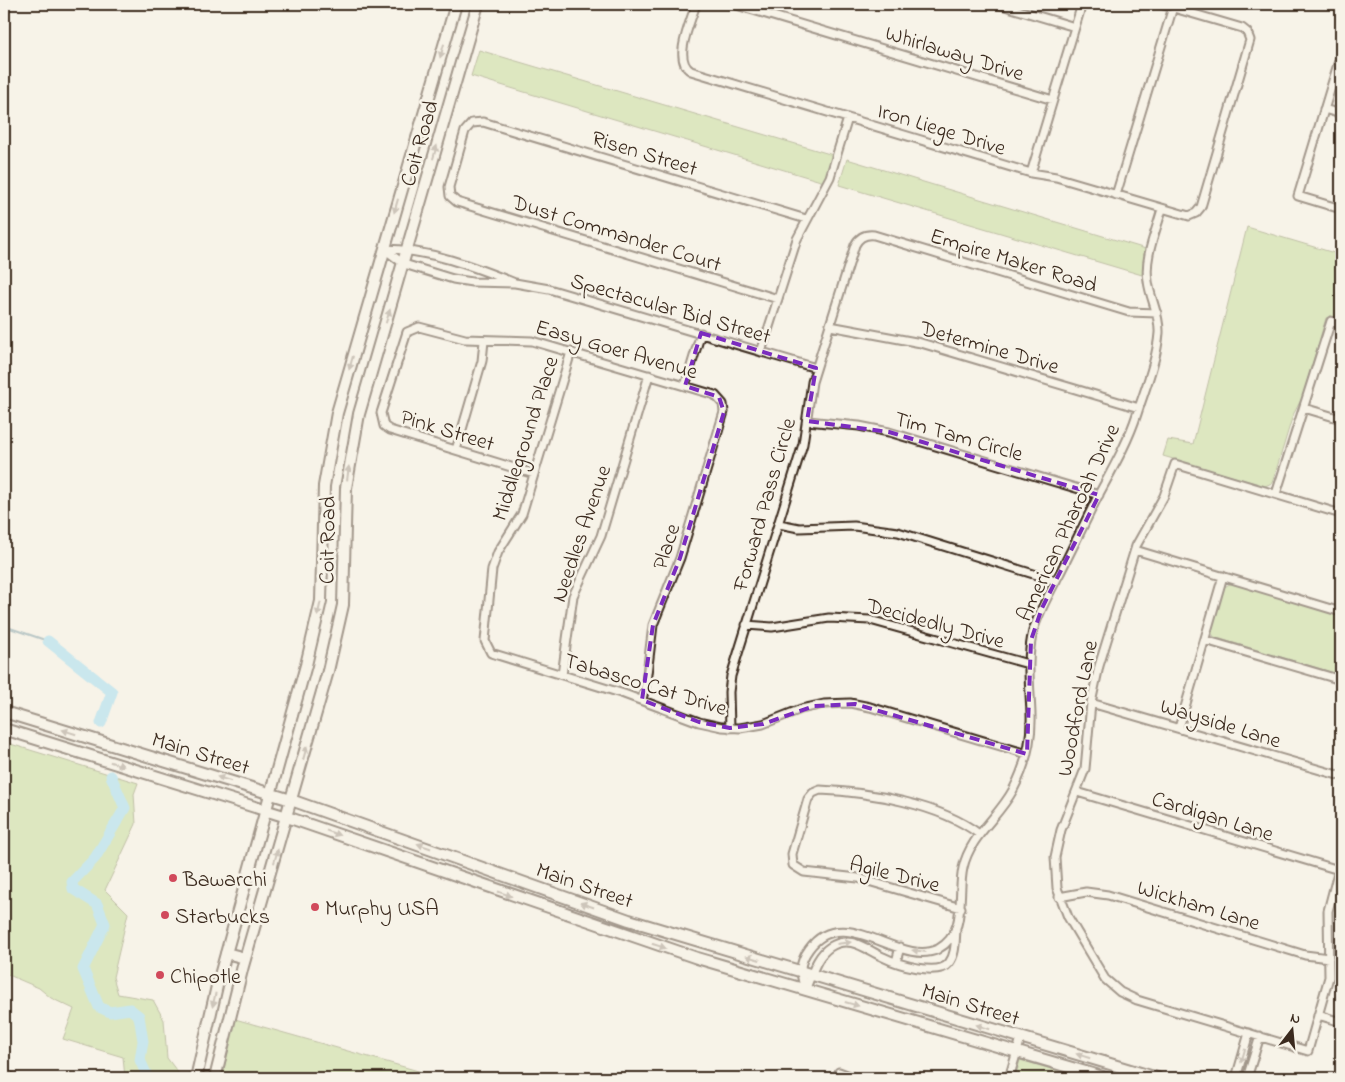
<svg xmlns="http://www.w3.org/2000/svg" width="1345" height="1082" viewBox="0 0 1345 1082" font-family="'Indie Flower',sans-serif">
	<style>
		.green { fill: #bcd991; stroke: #7c8258 }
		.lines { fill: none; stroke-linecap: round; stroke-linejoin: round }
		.stream { stroke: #6f939e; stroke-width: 2 }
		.river { stroke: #92d9f3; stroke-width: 11 }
		.street-casing { stroke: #3b2a1e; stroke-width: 11 }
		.secondary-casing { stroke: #3b2a1e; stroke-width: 14 }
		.street { stroke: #f7f3e8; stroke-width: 7 }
		.secondary { stroke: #f7f3e8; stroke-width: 10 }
		.oneway { fill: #998e83 }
		.marked { fill: none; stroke: #7b2cbf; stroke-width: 4; stroke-dasharray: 10 6; stroke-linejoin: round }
		.poi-dot { fill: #d1495b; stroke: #f7f3e8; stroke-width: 2 }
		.labels { text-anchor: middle; stroke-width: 5; stroke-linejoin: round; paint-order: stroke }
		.street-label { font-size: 22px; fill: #3b2a1e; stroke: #f7f3e8 }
		.poi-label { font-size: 22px; fill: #3b2a1e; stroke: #f7f3e8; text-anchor: start }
	</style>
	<rect width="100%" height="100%" fill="#f7f3e8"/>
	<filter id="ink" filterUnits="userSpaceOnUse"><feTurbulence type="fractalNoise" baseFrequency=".02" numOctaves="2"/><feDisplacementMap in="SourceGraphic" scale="10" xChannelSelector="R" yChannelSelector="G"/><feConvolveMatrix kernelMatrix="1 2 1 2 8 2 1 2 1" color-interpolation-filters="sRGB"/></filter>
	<g filter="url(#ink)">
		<path class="green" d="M479,50l354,105 -9,27 -353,-106z
			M847,159l299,90 -4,26 -303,-90z
			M1247,227l94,28v40l-5,21 -10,2 -24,80 -9,17 -18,59 -3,9 -7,3 -102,-30 5,-16 25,4z
			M1232,583l109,33v59l-127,-38 -3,-6 13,-44z
			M4,742l134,41 -4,11 2,30 -31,66 23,23 -15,64 5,17 35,6 11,20 3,38 15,20h-57l-2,-21 -60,-18 11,-30 -23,-11 -12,-10 -35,-15z
			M235,1019l208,59h-221z
			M1020,1060l63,18h-68z"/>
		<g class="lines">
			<path class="stream" d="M4,626l44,15"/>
			<path class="river" d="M48,641l64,51 -11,31
				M111,776l14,32 -30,50 -23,24 1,7 24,15 8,20 -22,45 16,38 11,5 20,-3 9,7 4,25 -3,19 8,18"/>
			<g class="street-casing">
				<path id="street" d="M696,4c-5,17 -24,56 -5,67l340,102 25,4 133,39 7,-3 5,-6 49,-167 -3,-8 -5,-4 -82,-24
					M733,4l320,96
					M998,4l77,23
					M1341,54l-43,142 43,13
					M1324,109l17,5
					M1031,173l51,-169
					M1116,195l57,-188
					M384,249c44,0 91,18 131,34l-43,-1 -19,-3 -49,-15z
					M515,283l34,6 267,79
					M778,299l-321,-97 -7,-6 -1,-9 16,-56 7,-8 11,-1 323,97
					M830,326l91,17 218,65
					M571,352l-49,162 -24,38 -6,17 -7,72 6,12 133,41 75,28 23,5 18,1 23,-4 38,-15 23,-5 26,-1 20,4 157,47
					M761,352l36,-113 33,-62 18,-59
					M685,386l16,-53
					M1304,408l37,11
					M807,421l52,5 30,6 210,63
					M456,450l26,-89 2,-20
					M534,474l-144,-44 -6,-4 -3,-13 26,-81 12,-5 46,12 67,2 183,54 8,9 1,8 -44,146 -27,67 -7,57 -4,18
					M1276,494l55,-173 10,3
					M1341,514l-166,-50 -11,32 -28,50 -37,120 -8,37 -6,66 -24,61 -6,27 2,31 11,29 37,62 15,13 17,8 171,51 21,-74 -1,-66 13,-50
					M779,524l20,4 55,-2 44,6 158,49
					M1135,550l206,62
					M746,625l26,2 57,-9 41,2 158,44
					M1205,640l136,40
					M562,675l11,-79 28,-60 48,-161
					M1091,703l250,73
					M730,728l-1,-36 2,-16 72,-232 9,-62 43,-137c4,-8 10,-11 19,-10l255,77 28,1
					M1179,728l44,-152
					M1077,792l262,78
					M1059,897l27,-5 22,3 197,60 24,3
					M961,908l-103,-30 -54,-6 -11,-7 -1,-11 16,-55 5,-6 7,-3c49,2 120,14 159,44
					M896,962l4,-15
					M805,990c-5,-17 -7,-26 4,-41 35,-48 91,19 129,0 30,-16 19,-55 25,-81 7,-32 35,-50 50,-78 12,-23 19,-49 18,-76 -1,-28 -5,-54 2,-83 6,-20 17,-39 27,-58 13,-26 26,-53 39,-79 14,-26 29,-52 38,-80 8,-25 20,-54 22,-81 1,-19 -9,-34 -11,-52 -4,-24 8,-49 14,-72
					M805,990c7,-14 10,-33 25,-43 20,-13 35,2 53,10 14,7 55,20 66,6 7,-9 6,-22 7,-33
					M1318,1015l23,7
					M4,1075l10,3
					M838,1078l1,-6 16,6
					M1009,1078l12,-40
					M1236,1078l13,-45
					M1247,1078l13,-42"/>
			</g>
			<g class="secondary-casing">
				<path id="secondary" d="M4,712l287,88 338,120 528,158
					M4,729l283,88 410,141 409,120
					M226,953l19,5
					M196,1078l21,-92 89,-321 15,-64 3,-115 13,-73 119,-409
					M215,1078l28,-112 85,-295 15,-66 3,-117 13,-74 119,-410"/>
			</g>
			<use href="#street" class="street"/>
			<use href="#secondary" class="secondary"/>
		</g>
		<defs><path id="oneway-solid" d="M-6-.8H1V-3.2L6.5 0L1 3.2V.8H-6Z" transform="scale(1.25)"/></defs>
		<g class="oneway">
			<use href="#oneway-solid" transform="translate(442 51) rotate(106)"/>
			<use href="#oneway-solid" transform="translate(435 152) rotate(-74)"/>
			<use href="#oneway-solid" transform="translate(396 206) rotate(106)"/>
			<use href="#oneway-solid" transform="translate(388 316) rotate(-73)"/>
			<use href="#oneway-solid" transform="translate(351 363) rotate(106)"/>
			<use href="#oneway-solid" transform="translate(348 473) rotate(-83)"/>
			<use href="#oneway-solid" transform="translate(319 609) rotate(103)"/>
			<use href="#oneway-solid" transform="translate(69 732) rotate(-163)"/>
			<use href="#oneway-solid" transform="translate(305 753) rotate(-74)"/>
			<use href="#oneway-solid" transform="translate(117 764) rotate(17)"/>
			<use href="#oneway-solid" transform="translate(224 779) rotate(-163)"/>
			<use href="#oneway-solid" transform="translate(333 833) rotate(20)"/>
			<use href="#oneway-solid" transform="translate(424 846) rotate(-161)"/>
			<use href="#oneway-solid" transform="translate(276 856) rotate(-74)"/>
			<use href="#oneway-solid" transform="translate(505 894) rotate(19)"/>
			<use href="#oneway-solid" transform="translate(587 905) rotate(-161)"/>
			<use href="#oneway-solid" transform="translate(844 943) rotate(-7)"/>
			<use href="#oneway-solid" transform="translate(659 946) rotate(18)"/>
			<use href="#oneway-solid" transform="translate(919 951) rotate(-173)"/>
			<use href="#oneway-solid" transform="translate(753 958) rotate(-164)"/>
			<use href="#oneway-solid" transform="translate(214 1000) rotate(103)"/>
			<use href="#oneway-solid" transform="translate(852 1004) rotate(16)"/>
			<use href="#oneway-solid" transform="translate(983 1027) rotate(-163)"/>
			<use href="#oneway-solid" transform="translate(1083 1056) rotate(-163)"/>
			<use href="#oneway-solid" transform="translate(1243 1056) rotate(107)"/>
		</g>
	</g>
	<path d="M0 0H1345V1082H0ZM701,333l115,35 -9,53 82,11 210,63 -57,113 -11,32 -4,114 -172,-50 -41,2 -51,18 -33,4 -31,-6 -57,-22 11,-75 27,-67 44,-146 -5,-15 -34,-11z" fill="#f7f3e8" fill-opacity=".55" fill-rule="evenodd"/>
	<path class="marked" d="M701,333l115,35 -9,53 82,11 210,63 -57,113 -11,32 -4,114 -172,-50 -41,2 -51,18 -33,4 -31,-6 -57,-22 11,-75 27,-67 44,-146 -5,-15 -34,-11z"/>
	<g class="poi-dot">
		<circle cx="173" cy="878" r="5"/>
		<circle cx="315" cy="907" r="5"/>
		<circle cx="165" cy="915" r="5"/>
		<circle cx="160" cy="975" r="5"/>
	</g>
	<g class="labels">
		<g class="street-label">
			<text transform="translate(955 52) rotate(17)" y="8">Whirlaway Drive</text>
			<text transform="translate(942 128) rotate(17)" y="8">Iron Liege Drive</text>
			<text transform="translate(418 143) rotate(-74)" y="8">Coit Road</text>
			<text transform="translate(645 152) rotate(17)" y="8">Risen Street</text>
			<text transform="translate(617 232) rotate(17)" y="8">Dust Commander Court</text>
			<text transform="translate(1014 259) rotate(17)" y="8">Empire Maker Road</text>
			<text transform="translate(671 307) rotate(16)" y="8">Spectacular Bid Street</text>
			<text transform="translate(990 346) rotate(16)" y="8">Determine Drive</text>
			<text transform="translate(617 348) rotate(16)" y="8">Easy Goer Avenue</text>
			<text transform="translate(448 429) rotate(17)" y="8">Pink Street</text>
			<text transform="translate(959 435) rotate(16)" y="8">Tim Tam Circle</text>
			<text transform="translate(524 438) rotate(-72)" y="8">Middleground Place</text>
			<text transform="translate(763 504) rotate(-74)" y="8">Forward Pass Circle</text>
			<text transform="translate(1067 522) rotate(-65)" y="8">American Pharoah Drive</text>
			<text transform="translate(580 533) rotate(-71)" y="8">Needles Avenue</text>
			<text transform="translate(326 540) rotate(-89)" y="8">Coit Road</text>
			<text transform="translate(665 546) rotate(-72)" y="8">Place</text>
			<text transform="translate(936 622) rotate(15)" y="8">Decidedly Drive</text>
			<text transform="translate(646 683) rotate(17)" y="8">Tabasco Cat Drive</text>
			<text transform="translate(1076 708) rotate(-79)" y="8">Woodford Lane</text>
			<text transform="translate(1221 722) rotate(17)" y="8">Wayside Lane</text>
			<text transform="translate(201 752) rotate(17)" y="8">Main Street</text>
			<text transform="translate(1213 815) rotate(17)" y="8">Cardigan Lane</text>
			<text transform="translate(895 873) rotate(14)" y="8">Agile Drive</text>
			<text transform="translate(585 884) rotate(19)" y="8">Main Street</text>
			<text transform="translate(1199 904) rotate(17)" y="8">Wickham Lane</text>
			<text transform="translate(971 1003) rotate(17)" y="8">Main Street</text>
		</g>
		<g class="poi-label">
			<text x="183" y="886">Bawarchi</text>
			<text x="325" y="915">Murphy USA</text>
			<text x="175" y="923">Starbucks</text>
			<text x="170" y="983">Chipotle</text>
		</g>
	</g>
	<rect width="1345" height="1082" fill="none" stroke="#f7f3e8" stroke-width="20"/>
	<rect x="10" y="10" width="1325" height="1062" fill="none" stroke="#3b2a1e" stroke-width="2" filter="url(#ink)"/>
	<g transform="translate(1292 1030) rotate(16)" stroke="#f7f3e8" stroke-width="4" paint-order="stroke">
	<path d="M0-4L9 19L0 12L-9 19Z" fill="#3b2a1e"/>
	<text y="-8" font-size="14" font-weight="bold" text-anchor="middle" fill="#3b2a1e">N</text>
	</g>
</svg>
